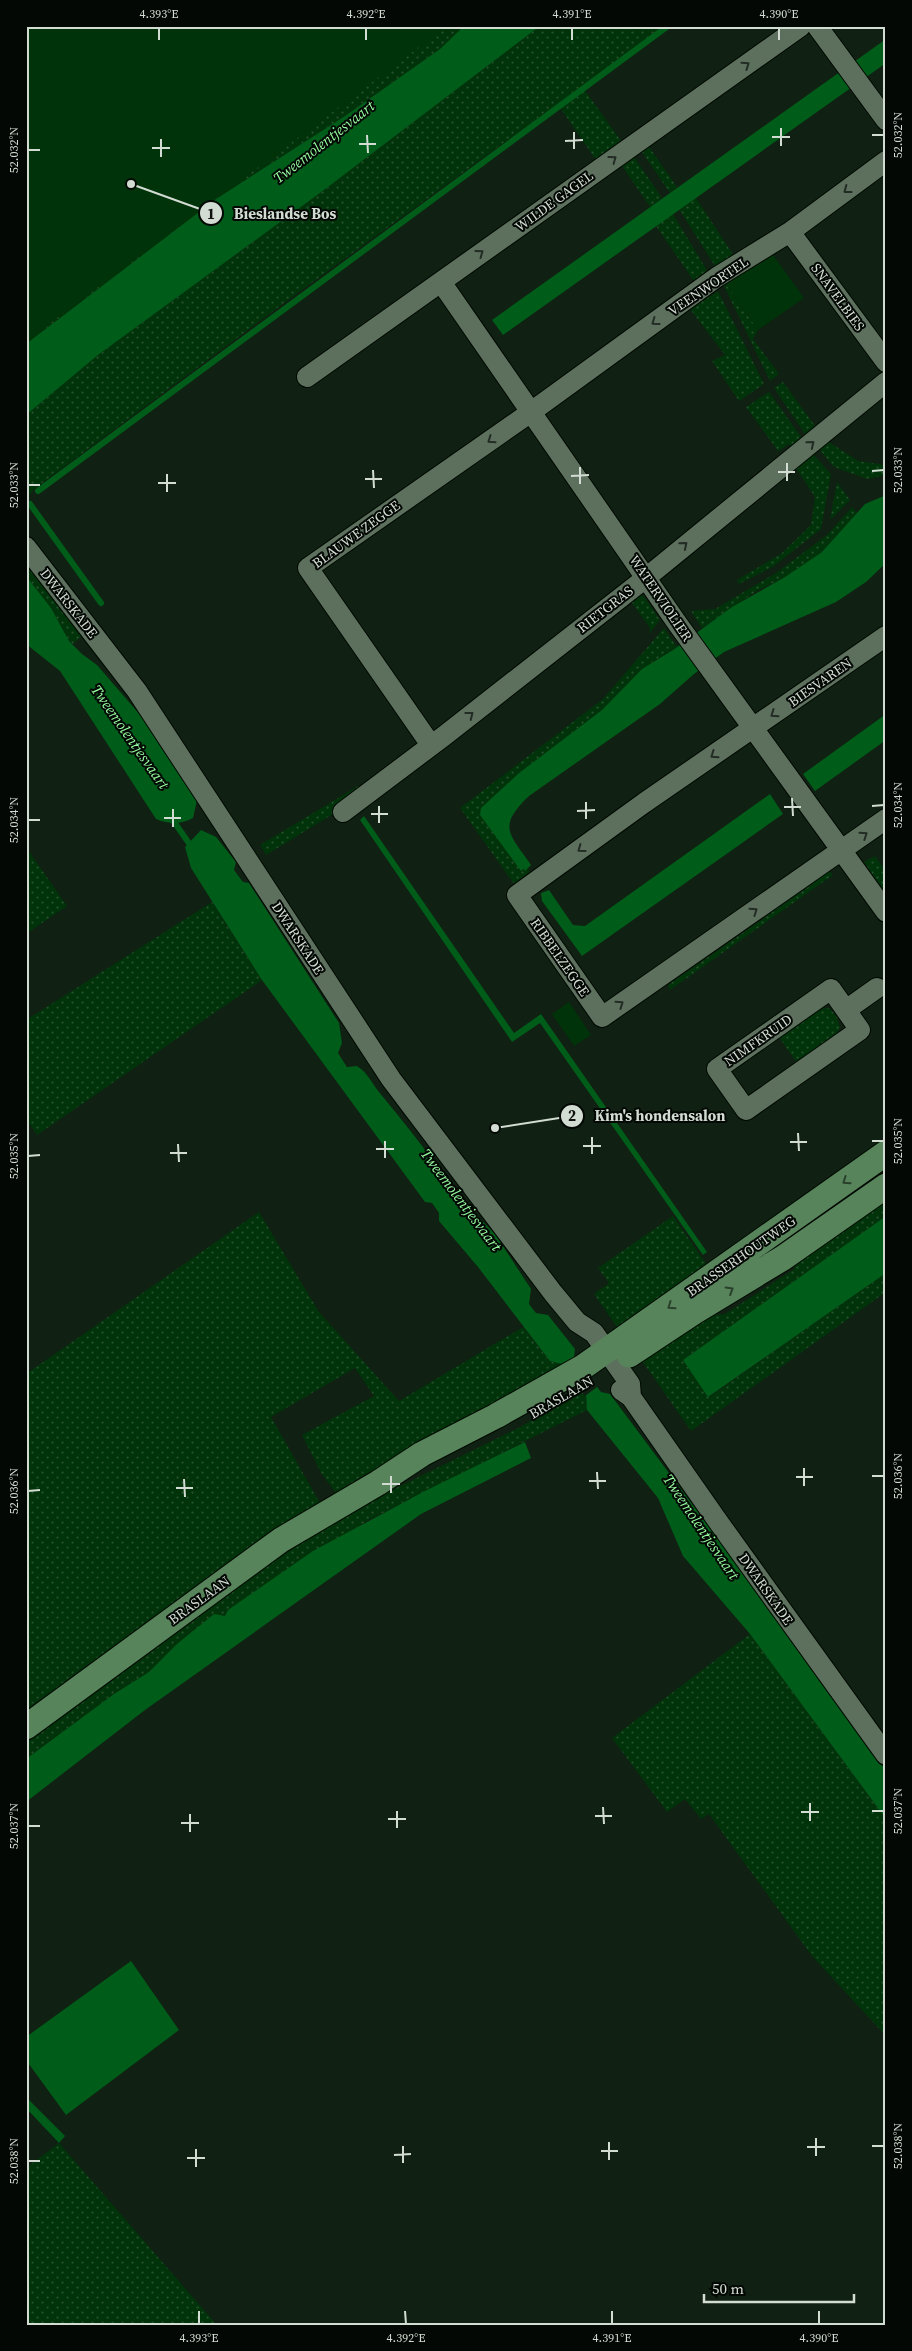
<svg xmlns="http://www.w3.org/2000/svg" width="912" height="2351" viewBox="0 0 912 2351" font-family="'Source Serif 4',serif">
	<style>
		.grass { fill: url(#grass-dots) }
		.green { fill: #003309 }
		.water { fill: #005c19 }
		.pier { fill: #102012 }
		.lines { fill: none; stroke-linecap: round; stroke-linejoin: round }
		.stream { stroke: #005c19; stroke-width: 6 }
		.minor-casing { stroke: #000901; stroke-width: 22 }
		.major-casing { stroke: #000901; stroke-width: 27 }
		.minor { stroke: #5d705e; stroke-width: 20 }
		.major { stroke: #57845b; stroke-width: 25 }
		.oneway { stroke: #222c24 }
		.oneway2 { stroke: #29402b }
		.ticks { fill: none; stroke: #d2dcd2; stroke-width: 2 }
		.labels { text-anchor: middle; stroke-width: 4; stroke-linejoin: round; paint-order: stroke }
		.street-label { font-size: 14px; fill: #d2dcd2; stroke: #030804 }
		.water-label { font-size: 15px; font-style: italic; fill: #96fb9f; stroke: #030804 }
		.leader { fill: none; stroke: #d2dcd2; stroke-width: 2 }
		.callout-dot { fill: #d2dcd2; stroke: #030804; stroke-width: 2 }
		.mark-label { font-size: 15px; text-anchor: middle; font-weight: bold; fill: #111 }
		.callout-label { font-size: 15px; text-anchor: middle; font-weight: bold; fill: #d2dcd2; stroke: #030804; stroke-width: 4; stroke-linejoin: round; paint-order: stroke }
		.neatline { fill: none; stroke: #d2dcd2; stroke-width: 2 }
		.ticks-label { font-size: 12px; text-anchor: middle; fill: #d2dcd2 }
	</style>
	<defs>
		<pattern id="grass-dots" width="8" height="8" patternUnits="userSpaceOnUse" patternTransform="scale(1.25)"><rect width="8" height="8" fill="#003309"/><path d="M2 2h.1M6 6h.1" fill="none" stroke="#24502c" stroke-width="1.8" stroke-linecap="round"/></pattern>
	</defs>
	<rect width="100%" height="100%" fill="#102012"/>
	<path class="grass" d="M417,26h47l-24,23 -95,67 -129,83 -190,145v-38z
		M540,26h124l-373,272 -258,192 -7,10v-85l72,-60 222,-162z
		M584,89l40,56 -26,18 -39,-57z
		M647,144l30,43 -7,6 -30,-44z
		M632,154l30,44 -12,9 -30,-44z
		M696,198l40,61 -18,12 -39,-62z
		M673,214l38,63 -13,10 -42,-61z
		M726,284l32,46 -5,9 26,35 -9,7 -46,-95z
		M718,291l46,93 -25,17 -27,-40 13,-6 -35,-46z
		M783,382l35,48 -11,7 -33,-49z
		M769,392l35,49 -10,9 -5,-6 -11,7 -32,-44z
		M829,442l29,19 28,4v10l-19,4 -33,-12 -15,-18z
		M813,454l18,20 -10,55 -47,37 -35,18 -2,-4 45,-27 29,-28 4,-28 -19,-29z
		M837,482l13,18 -20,20z
		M852,507l5,6 -35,39 -37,25 -28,14 -55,37 -11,-17 24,-2 61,-36 51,-38z
		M26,556l57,79 -10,9 -4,-3 -18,-33 -25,-32z
		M636,595h7l17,25 -11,14 1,-6 -20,-28z
		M664,628l13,19 -35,22 -40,41 -83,63 -38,35 40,63 7,-2 4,7 -15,12 -57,-80 143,-109z
		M358,786l3,5 -28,23 -67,41 -6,-10z
		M26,847l41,59 -41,28z
		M875,856l11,15v23l-22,-32z
		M827,869l6,6 -163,115 -2,-5 146,-102 -1,-6z
		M212,902l50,78 -225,155 -11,-16v-99z
		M829,1008l8,9 3,11 -6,9 -37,26 -18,-26 40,-28z
		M886,1193v23l-203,144 26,37 177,-124v19l-195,139 -53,-76 55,-38 32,-3 68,-44 14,-22z
		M259,1212l60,100 80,89 124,-74 27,34 12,3 5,6 -231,123 -15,-20 -19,-38 72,-39 -19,-28 -84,49 49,86 -294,212v-341z
		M673,1216l36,52 -90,62 -25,-36 15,-11 -11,-15z
		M582,1391l4,4 1,15 -220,111 -139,89 -3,6 -48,28 -28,28 -35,22 -88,65v-19l195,-145 82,-55 75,-43 142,-70z
		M750,1634l136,185v217l-74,-80 -103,-142 -8,5 -16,-20 -18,13 -55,-74z
		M59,2143l158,182h-191v-157z"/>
	<path class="green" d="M26,26h421l-421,315z
		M771,252l33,46 -46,32 -32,-46z
		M569,1002l22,33 -17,11 -22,-32z"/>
	<path class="water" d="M464,26h76l-220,167 -222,162 -72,60v-71l190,-145 129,-83 95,-67z
		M886,39v24l-383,272 -11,-15z
		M886,495v68l-20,19 -30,20 -112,50 -30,22 -34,30 -131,92c-32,31 -20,37 2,69l-6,6 -1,-2 -3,2 -41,-56 1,-7 38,-35 83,-63 40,-41 31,-19 59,-43 53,-30 37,-25 43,-48z
		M26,576l25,32 18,33 13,13 15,11 44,51 56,84 -4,18c-13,7 -24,6 -37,1l-96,-148 -34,-27z
		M886,714v26l-71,51 -12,-17z
		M770,794l13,20 -201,142 -40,-55 -1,-8 8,-3 24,35 12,1z
		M364,816l150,217 27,-19 166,238 -4,3 -163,-232 -28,19 -152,-222z
		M201,830l15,7 20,25 -2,8 9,12 6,1 90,140 3,20 -4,10 9,14 10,-1c11,7 14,16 22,26 24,29 47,58 69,89l-1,7 9,12 7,1 32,33 36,55 -2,15 7,9 12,2 27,34 -1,8 27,35 9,2 276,370v55l-136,-185 -67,-78 -25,-58 -71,-88 -1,-15 -19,-25 -5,-6 -12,-3 -72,-94 -39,-46v-8l-7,-10 -7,-1 -163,-222 -71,-112 -6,-21z
		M886,1216v57l-178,124 -25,-37z
		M525,1442l6,16 -110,56 -276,196 -119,92v-43l88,-65 35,-22 28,-28 37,-30 11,2 3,-6 85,-59 112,-60z
		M131,1961l48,69 -113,85 -40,-55v-23z
		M26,2097l39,39 -6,7 -33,-35z"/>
	<path class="pier" d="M575,1358l22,29 -12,9 -22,-29z"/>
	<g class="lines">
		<path class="stream" d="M38,491l630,-465
			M30,504l71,99
			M170,816l23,33"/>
		<g class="minor-casing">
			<path id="minor" d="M817,26l69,94
				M790,232l96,130
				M441,282l236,341 209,289
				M307,377l494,-351
				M26,547l111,144 254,388 162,214 24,29 17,11 36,51 1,13
				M886,636l-242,167 -127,92 85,122 284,-198
				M431,745l-123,-177 223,-156 186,-135 73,-45 96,-71
				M343,812l101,-76 203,-159 239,-195
				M831,989l29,41 -114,80 -29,-41z
				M846,1010l31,-22
				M621,1390l10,7 86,123 169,235"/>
		</g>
		<g class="major-casing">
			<path id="major" d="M629,1355l65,-43 89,-54 103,-72
				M26,1727l255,-187 97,-57 44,-29 74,-38 87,-49 303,-214"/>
		</g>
		<use href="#minor" class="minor"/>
		<use href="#major" class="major"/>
	</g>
	<defs><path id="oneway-chevron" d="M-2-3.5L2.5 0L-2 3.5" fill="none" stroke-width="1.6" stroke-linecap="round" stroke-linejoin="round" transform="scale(1.25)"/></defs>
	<g class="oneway">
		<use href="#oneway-chevron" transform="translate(746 65) rotate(-35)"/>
		<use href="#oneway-chevron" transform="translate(613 159) rotate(-36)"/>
		<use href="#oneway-chevron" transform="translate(847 190) rotate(143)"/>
		<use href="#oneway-chevron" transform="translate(480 253) rotate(-36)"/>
		<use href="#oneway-chevron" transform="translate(655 322) rotate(144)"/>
		<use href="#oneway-chevron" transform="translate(491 440) rotate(145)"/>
		<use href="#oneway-chevron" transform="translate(811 444) rotate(-39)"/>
		<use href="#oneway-chevron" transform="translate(684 545) rotate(-40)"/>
		<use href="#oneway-chevron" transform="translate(774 714) rotate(145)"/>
		<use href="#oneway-chevron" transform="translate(470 715) rotate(-38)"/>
		<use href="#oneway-chevron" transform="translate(714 755) rotate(145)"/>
		<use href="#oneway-chevron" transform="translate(864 835) rotate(-34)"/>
		<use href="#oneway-chevron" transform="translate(581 849) rotate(144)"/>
		<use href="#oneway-chevron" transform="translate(754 911) rotate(-35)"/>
		<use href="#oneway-chevron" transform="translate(620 1004) rotate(-35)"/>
	</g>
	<g class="oneway2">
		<use href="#oneway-chevron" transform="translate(846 1181) rotate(145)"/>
		<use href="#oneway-chevron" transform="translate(730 1290) rotate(-31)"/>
		<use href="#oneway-chevron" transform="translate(671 1306) rotate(145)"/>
	</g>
	<path class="ticks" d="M159,28v12M366,28v12M572,28v12M779,28v12M781,128v18M574,132v17M367,135l1,18M872,135h12M772,137h18M161,139v18M565,141l18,-1M359,144h17M152,148h18M28,150h12M787,463v18M580,467v17M373,470l1,18M872,471l12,-1M778,472h17M167,474v18M571,476l18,-1M365,479h17M158,483h18M28,485h12M792,798l1,18M586,802v17M379,806v17M872,806l12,-1M784,807h17M173,809v18M577,811l18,-1M371,814h17M164,818h17M28,820h12M798,1133l1,18M592,1137v17M385,1141v17M872,1141h12M790,1142h17M178,1144l1,18M583,1146h18M376,1149h18M170,1153h17M28,1156l12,-1M804,1468v18M597,1472l1,17M391,1476v17M872,1476h12M796,1477h17M184,1479l1,18M589,1481h17M382,1484h18M176,1488h17M28,1491l12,-1M810,1803v18M603,1807l1,17M397,1811v17M872,1811h12M801,1812h18M190,1814v18M595,1816h17M388,1819h18M181,1823h18M28,1826h12M816,2138v18M609,2142v18M403,2146v17M872,2146h12M807,2147h18M196,2149v18M601,2151h17M394,2155l17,-1M187,2158h18M28,2161h12M199,2311v13M405,2311l1,13M612,2311v13M819,2311v13"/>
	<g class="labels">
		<g class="street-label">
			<text transform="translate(554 201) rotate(-36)" y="5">WILDE GAGEL</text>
			<text transform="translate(708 286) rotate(-34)" y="5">VEENWORTEL</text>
			<text transform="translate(838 297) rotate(54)" y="5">SNAVELBIES</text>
			<text transform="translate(356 534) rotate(-36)" y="5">BLAUWE ZEGGE</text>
			<text transform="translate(661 598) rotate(56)" y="5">WATERVIOLIER</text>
			<text transform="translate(69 603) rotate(52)" y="5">DWARSKADE</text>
			<text transform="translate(605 609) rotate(-38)" y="5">RIETGRAS</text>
			<text transform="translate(820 682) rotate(-35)" y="5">BIESVAREN</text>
			<text transform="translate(298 938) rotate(57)" y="5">DWARSKADE</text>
			<text transform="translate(560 957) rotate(55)" y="5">RIBBELZEGGE</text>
			<text transform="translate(758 1040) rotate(-35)" y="5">NIMFKRUID</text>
			<text transform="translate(741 1256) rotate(-35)" y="5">BRASSERHOUTWEG</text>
			<text transform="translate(561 1397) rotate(-30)" y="5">BRASLAAN</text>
			<text transform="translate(766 1589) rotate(55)" y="5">DWARSKADE</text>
			<text transform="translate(199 1600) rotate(-36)" y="5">BRASLAAN</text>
		</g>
		<g class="water-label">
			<text transform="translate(324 142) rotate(-38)" y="5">Tweemolentjesvaart</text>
			<text transform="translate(130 737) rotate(55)" y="5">Tweemolentjesvaart</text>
			<text transform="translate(461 1200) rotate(53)" y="5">Tweemolentjesvaart</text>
			<text transform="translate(701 1527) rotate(56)" y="5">Tweemolentjesvaart</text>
		</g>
	</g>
	<path class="leader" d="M131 184L211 213M495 1128L572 1116"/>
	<g class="callout-dot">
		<circle cx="131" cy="184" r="5"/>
		<circle cx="495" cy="1128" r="5"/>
		<circle cx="211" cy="213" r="12"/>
		<circle cx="572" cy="1116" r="12"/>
	</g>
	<g class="mark-label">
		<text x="211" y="219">1</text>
		<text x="572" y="1121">2</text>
	</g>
	<g class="callout-label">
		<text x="285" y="219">Bieslandse Bos</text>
		<text x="660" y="1121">Kim's hondensalon</text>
	</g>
	<rect width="912" height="2351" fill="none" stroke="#030804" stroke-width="55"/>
	<path d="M704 2294v8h150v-8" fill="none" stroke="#d2dcd2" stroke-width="2.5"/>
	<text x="712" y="2294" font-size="15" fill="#d2dcd2" stroke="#030804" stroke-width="4" paint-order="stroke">50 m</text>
	<rect x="28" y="28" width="856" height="2296" class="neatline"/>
	<g class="ticks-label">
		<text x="159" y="18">4.393°E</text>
		<text x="366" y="18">4.392°E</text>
		<text x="572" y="18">4.391°E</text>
		<text x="779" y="18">4.390°E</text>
		<text transform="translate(898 135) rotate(-90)" y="4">52.032°N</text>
		<text transform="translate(14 150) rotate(-90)" y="4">52.032°N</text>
		<text transform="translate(898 470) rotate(-90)" y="4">52.033°N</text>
		<text transform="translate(14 485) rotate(-90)" y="4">52.033°N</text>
		<text transform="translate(898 805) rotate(-90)" y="4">52.034°N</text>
		<text transform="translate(14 820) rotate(-90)" y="4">52.034°N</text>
		<text transform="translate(898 1141) rotate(-90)" y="4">52.035°N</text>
		<text transform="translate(14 1156) rotate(-90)" y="4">52.035°N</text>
		<text transform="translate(898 1476) rotate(-90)" y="4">52.036°N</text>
		<text transform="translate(14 1491) rotate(-90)" y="4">52.036°N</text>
		<text transform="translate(898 1811) rotate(-90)" y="4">52.037°N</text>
		<text transform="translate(14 1826) rotate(-90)" y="4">52.037°N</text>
		<text transform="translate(898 2146) rotate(-90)" y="4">52.038°N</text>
		<text transform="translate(14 2161) rotate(-90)" y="4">52.038°N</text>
		<text x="199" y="2342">4.393°E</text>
		<text x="406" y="2342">4.392°E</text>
		<text x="612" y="2342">4.391°E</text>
		<text x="819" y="2342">4.390°E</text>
	</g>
</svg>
